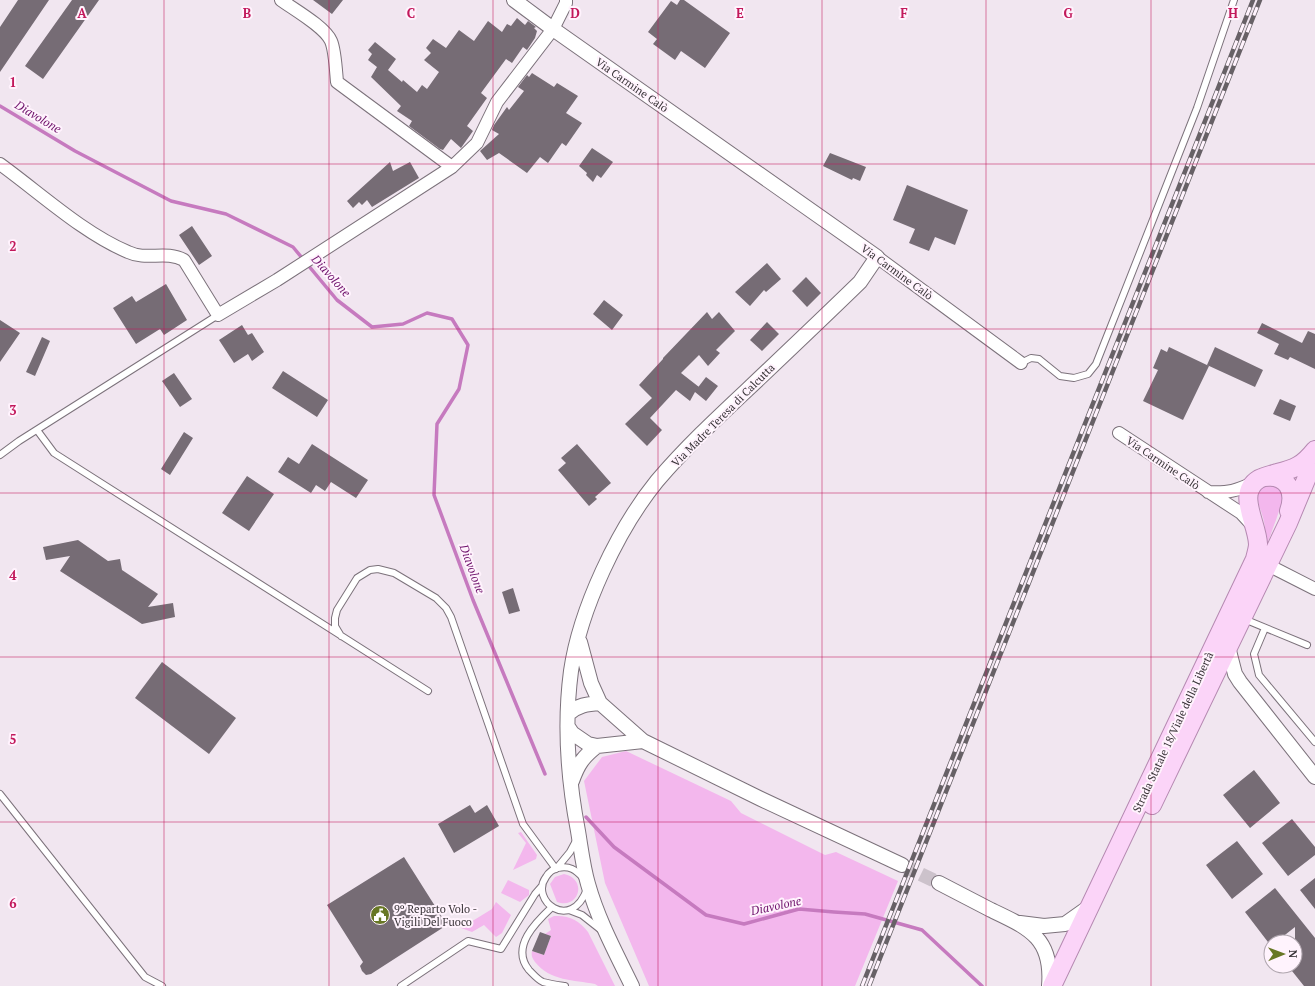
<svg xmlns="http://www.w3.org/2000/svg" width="1315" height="986" viewBox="0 0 1315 986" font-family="'PT Serif',serif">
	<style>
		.green { fill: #f3b7ed }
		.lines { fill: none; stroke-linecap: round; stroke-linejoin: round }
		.stream { stroke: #c67abf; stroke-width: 3.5 }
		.building { fill: #766c75 }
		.tertiary-tunnel { stroke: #ccc2cb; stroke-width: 14; stroke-dasharray: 14 7; stroke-linecap: butt }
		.service-casing { stroke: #7c727b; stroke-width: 8 }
		.minor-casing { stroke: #7c727b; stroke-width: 14 }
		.tertiary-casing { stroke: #7c727b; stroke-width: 16 }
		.primary-casing { stroke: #b589b1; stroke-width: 20 }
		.service { stroke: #fff; stroke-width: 6 }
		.minor { stroke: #fff; stroke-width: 12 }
		.tertiary { stroke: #fff; stroke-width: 14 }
		.primary { stroke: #fbd4f8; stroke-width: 18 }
		.rail-casing { stroke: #676166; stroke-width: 4.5 }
		.rail { stroke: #fff3fd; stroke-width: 3; stroke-dasharray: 9; stroke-linecap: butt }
		.grid { fill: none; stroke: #c2185b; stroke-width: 1; stroke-opacity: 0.55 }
		.labels { text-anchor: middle; stroke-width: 4; stroke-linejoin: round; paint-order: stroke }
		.street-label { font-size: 11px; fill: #383337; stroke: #fff3fd }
		.poi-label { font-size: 11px; fill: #383337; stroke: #fff3fd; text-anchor: start }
		.water-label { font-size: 12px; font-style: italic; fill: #6e116b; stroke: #fff3fd }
		.grid-label { font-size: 13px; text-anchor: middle; font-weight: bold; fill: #c2185b; stroke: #fff3fd; stroke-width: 4; stroke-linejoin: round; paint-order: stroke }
	</style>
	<rect width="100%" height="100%" fill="#f1e6f0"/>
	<path class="green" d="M1266,485c25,1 15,19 10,35 -3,7 -5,16 -9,23 -4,-7 -1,-14 -3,-21 -2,-13 -14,-28 2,-37z
		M626,751l105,50 10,12 84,42 11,-3 62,29 -43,105h-206l-44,-103 -21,-102 18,-24z
		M521,832l16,23 -1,4 -23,11 13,-27 -8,-10z
		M564,874c24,5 15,36 -7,28l-7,-18 5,-7z
		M508,880l21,10v5l-9,7 -19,-9z
		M496,902l15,13 -9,18 -6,4 -12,-12 -12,7 -11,-4 31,-19z
		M554,916c15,-1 25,4 34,16l27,54h-17l-3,-2c-21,-4 -45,-3 -60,-22 -3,-4 -4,-7 -3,-11l12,4 7,-19 -6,-2 6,-4 -3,-11z"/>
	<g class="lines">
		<path class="stream" d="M0,106l75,45 96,50 55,13 67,33 44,53 35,27 31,-3 24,-11 25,6 16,26 -9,44 -22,35 -3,71 39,105 72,174
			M586,817l28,30 92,68 38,9 55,-15 35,3 31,2 57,16 60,56"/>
	</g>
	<path class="building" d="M18,0h31l-49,72v-45z
		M72,0h27l-56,79 -18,-13z
		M313,0h30l-11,14z
		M680,0h4l46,33 -25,35 -24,-17 -6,9 -22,-16 4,-5 -9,-7 23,-31 6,4z
		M517,18l8,7 3,-4 8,6 -2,1 3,3 -2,7 -8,12 -4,-3 -11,16 -6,-4 -25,34 6,5 -20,28 6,5 -12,17 -10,-9 -8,11 -3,-1 -31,-23 3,-5 -15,-10 4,-5 -30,-29 6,-10 -9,-7 4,-6 -4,-4 7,-8 21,17 -8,11 14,12 1,-2 14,12 5,-7 5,4 12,-17 -15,-12 7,-7 -5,-5 7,-9 13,9 13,-18 15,11 14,-20 14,11 5,-8 4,2z
		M532,73l22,14 3,-4 21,13 -12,17 16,10 -16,23 -4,-3 -14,20 -8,-6 -13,16 -28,-20 -12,7 -7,-9 19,-17 -7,-4 2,-5 13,-18 2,3 15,-19 -6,-4 9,-12 2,2z
		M592,148l21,14 -12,16 -4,-3 -4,7 -7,-7 1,-2 -8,-7z
		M830,153l36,14 -6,14 -7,-3 -1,2 -29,-14z
		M390,162l3,9 17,-9 9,16 -47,29 -5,-7 -5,5 -3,-3 -6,6 -6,-7z
		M907,185l61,25 -13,35 -20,-8 -6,14 -20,-8 6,-14 -22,-9z
		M192,226l20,30 -13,9 -20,-30z
		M767,263l14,16 -15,13 -2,-2 -14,16 -15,-14z
		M806,277l15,16 -14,14 -15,-16z
		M166,284l21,36 -23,15 -4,-6 -24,15 -23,-36 19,-12 4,6z
		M604,300l19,15 -11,15 -19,-16z
		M707,312l5,7 7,-7 16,19 -19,19 4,3 -12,13 -9,-11 -18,18 18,14 -3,3 10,-13 12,9 -12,15 -11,-9 -5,9 -14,-11 -26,28 12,12 -15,16 -22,-22 27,-26 -13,-13 24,-26v-1z
		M0,320l20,13 -20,29z
		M767,322l12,12 -17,17 -12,-11z
		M1262,323l40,20 6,-12 7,3v35l-25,-12 -2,3 -14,-6 5,-10 -22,-11z
		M242,325l6,10 4,-2 12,19 -12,9 -4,-7 -14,9 -15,-23z
		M42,337l8,4 -15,35 -9,-4z
		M1169,347l40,19 -26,54 -40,-19 15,-31 -5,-2 8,-19 6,3z
		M1215,347l48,23 -8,17 -48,-22z
		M283,371l45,29 -11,17 -45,-29z
		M174,373l18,26 -12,8 -18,-26z
		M1280,399l16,7 -6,15 -17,-7z
		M184,432l9,6 -23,37 -9,-6z
		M312,444l56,36 -12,18 -25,-16 -6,9 -9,-6 -5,8 -33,-21 10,-15 11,7z
		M577,444l34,39 -16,14 2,2 -8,7 -31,-36 8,-7 -5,-5z
		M247,476l27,18 -25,37 -27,-18z
		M78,540l30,21 12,-2 2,11 36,24 -10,13 25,-4 2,14 -33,7 -82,-53 10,-15 -24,4 -3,-13z
		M513,588l7,23 -11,3 -7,-22z
		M162,662l74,56 -27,36 -74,-56z
		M1254,770l26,33 -30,25 -27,-33z
		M470,805l5,8 12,-8 12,21 -45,27 -16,-29z
		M1292,819l23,28v8l-27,21 -26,-33z
		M1237,841l26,33 -31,25 -26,-34z
		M404,857l43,68 -76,49 -5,1 -4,-4 -2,-5 3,-4 -36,-57z
		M1315,878v31l-15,-19z
		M1275,888l40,50v48h-11l-16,-20h7v-39l-19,15h-5v4l-26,-34z
		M540,932l11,4 -7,19 -12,-4z"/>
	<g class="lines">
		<path class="tertiary-tunnel" d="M902,865l37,18"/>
		<g class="service-casing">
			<path id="service" d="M1021,363l10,-5 8,1 21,17 14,2 14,-4 8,-10 101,-256 37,-108
				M37,430l17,23 374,238
				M0,455l19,-14 199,-126
				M1244,619l63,26
				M1265,628l-11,26 5,21 56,67
				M341,636l-6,-10v-8l2,-8 20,-32 13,-8 8,-1 16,4 42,25 10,10 5,9 72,207 33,45 14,-17 7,-13
				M0,794l145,183 17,9
				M583,878c-7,-8 -14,-13 -25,-10 -5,1 -9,4 -12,9 -17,23 25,56 41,12
				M552,907c-16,15 -42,40 -23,63 4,4 9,10 14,12 7,2 15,3 22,4
				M569,910l13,5 19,15
				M401,986l67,-45 33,8 34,-55 7,-8"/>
		</g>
		<g class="minor-casing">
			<path id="minor" d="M281,0c14,10 44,27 50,41 4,9 5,30 6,41l115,85
				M0,164c40,29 83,69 128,88 19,9 37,-2 56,8l34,55 59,-35 175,-113 25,-24 20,-41 56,-73 13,-26v-3
				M877,257l144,106
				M1119,433l122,80 12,13
				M1208,492c21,1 28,-1 47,-10
				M1268,565l47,24"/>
		</g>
		<g class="tertiary-casing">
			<path id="tertiary" d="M514,0l39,29 324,228 -17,25c-37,36 -75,72 -113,108 -31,29 -62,58 -90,91 -39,48 -77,128 -86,190 -7,53 -3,108 7,160 3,18 5,36 10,53 10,36 28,69 44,102
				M580,642l11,41 9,20 43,38 118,58 141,66
				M1228,647l7,27 5,8 75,95
				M568,714c10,-9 19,-10 32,-11
				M568,727l4,6 16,11 9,2 46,-5
				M572,781c6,-17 11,-24 25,-35
				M939,883c17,9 35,18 52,27 38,18 62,28 58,76
				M1020,923l24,3 21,-2 24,-17"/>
		</g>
		<g class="primary-casing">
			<path id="primary" d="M1264,477c23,-3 32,14 25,34
				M1152,805l136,-282 27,-65
				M1052,986l203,-427c1,-5 3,-10 3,-15 -1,-22 -22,-51 1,-65 6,-3 12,-4 18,-6 18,-4 26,-8 38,-23"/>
		</g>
		<use href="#service" class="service"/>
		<use href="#minor" class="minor"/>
		<use href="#tertiary" class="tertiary"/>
		<use href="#primary" class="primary"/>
		<g class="rail-casing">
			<path id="rail" d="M862,986l391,-986
				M869,986l391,-986"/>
		</g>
		<use href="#rail" class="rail"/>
	</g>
	<path class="grid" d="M164,0v986M329,0v986M493,0v986M658,0v986M822,0v986M986,0v986M1151,0v986M0,164h1315M0,329h1315M0,493h1315M0,657h1315M0,822h1315"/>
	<defs>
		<g id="civic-disc" transform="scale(1)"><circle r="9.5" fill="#677725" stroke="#fff3fd"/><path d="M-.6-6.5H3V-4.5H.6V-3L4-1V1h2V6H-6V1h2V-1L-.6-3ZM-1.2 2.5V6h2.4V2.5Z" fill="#fff"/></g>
	</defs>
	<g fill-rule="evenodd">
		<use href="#civic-disc" x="380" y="915"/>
	</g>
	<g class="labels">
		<g class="street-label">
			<text transform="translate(632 85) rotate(35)" y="4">Via Carmine Calò</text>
			<text transform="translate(897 272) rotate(36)" y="4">Via Carmine Calò</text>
			<text transform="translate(723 415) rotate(-45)" y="4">Via Madre Teresa di Calcutta</text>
			<text transform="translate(1163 463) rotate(34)" y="4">Via Carmine Calò</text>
			<text transform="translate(1173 732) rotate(-65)" y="4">Strada Statale 18/Viale della Libertà</text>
		</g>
		<g class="poi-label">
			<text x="394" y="913">9º Reparto Volo -<tspan x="394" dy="13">Vigili Del Fuoco</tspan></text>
		</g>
		<g class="water-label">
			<text transform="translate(38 117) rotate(31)" y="4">Diavolone</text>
			<text transform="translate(331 276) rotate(48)" y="4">Diavolone</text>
			<text transform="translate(472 569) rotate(70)" y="4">Diavolone</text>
			<text transform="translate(776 906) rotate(-12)" y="4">Diavolone</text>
		</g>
	</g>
	<g class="grid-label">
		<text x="82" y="18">A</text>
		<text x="247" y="18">B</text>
		<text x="411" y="18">C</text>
		<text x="575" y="18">D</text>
		<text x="740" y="18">E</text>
		<text x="904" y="18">F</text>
		<text x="1068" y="18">G</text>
		<text x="1233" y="18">H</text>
		<text x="13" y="87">1</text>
		<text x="13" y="251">2</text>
		<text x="13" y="415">3</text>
		<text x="13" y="580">4</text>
		<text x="13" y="744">5</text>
		<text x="13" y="908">6</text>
	</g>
	<g transform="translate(1283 954) rotate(89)"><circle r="19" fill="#fff3fd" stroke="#afa6ae"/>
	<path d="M0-3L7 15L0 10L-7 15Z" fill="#677725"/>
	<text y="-6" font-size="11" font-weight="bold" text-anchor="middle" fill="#383337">N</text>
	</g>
</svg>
